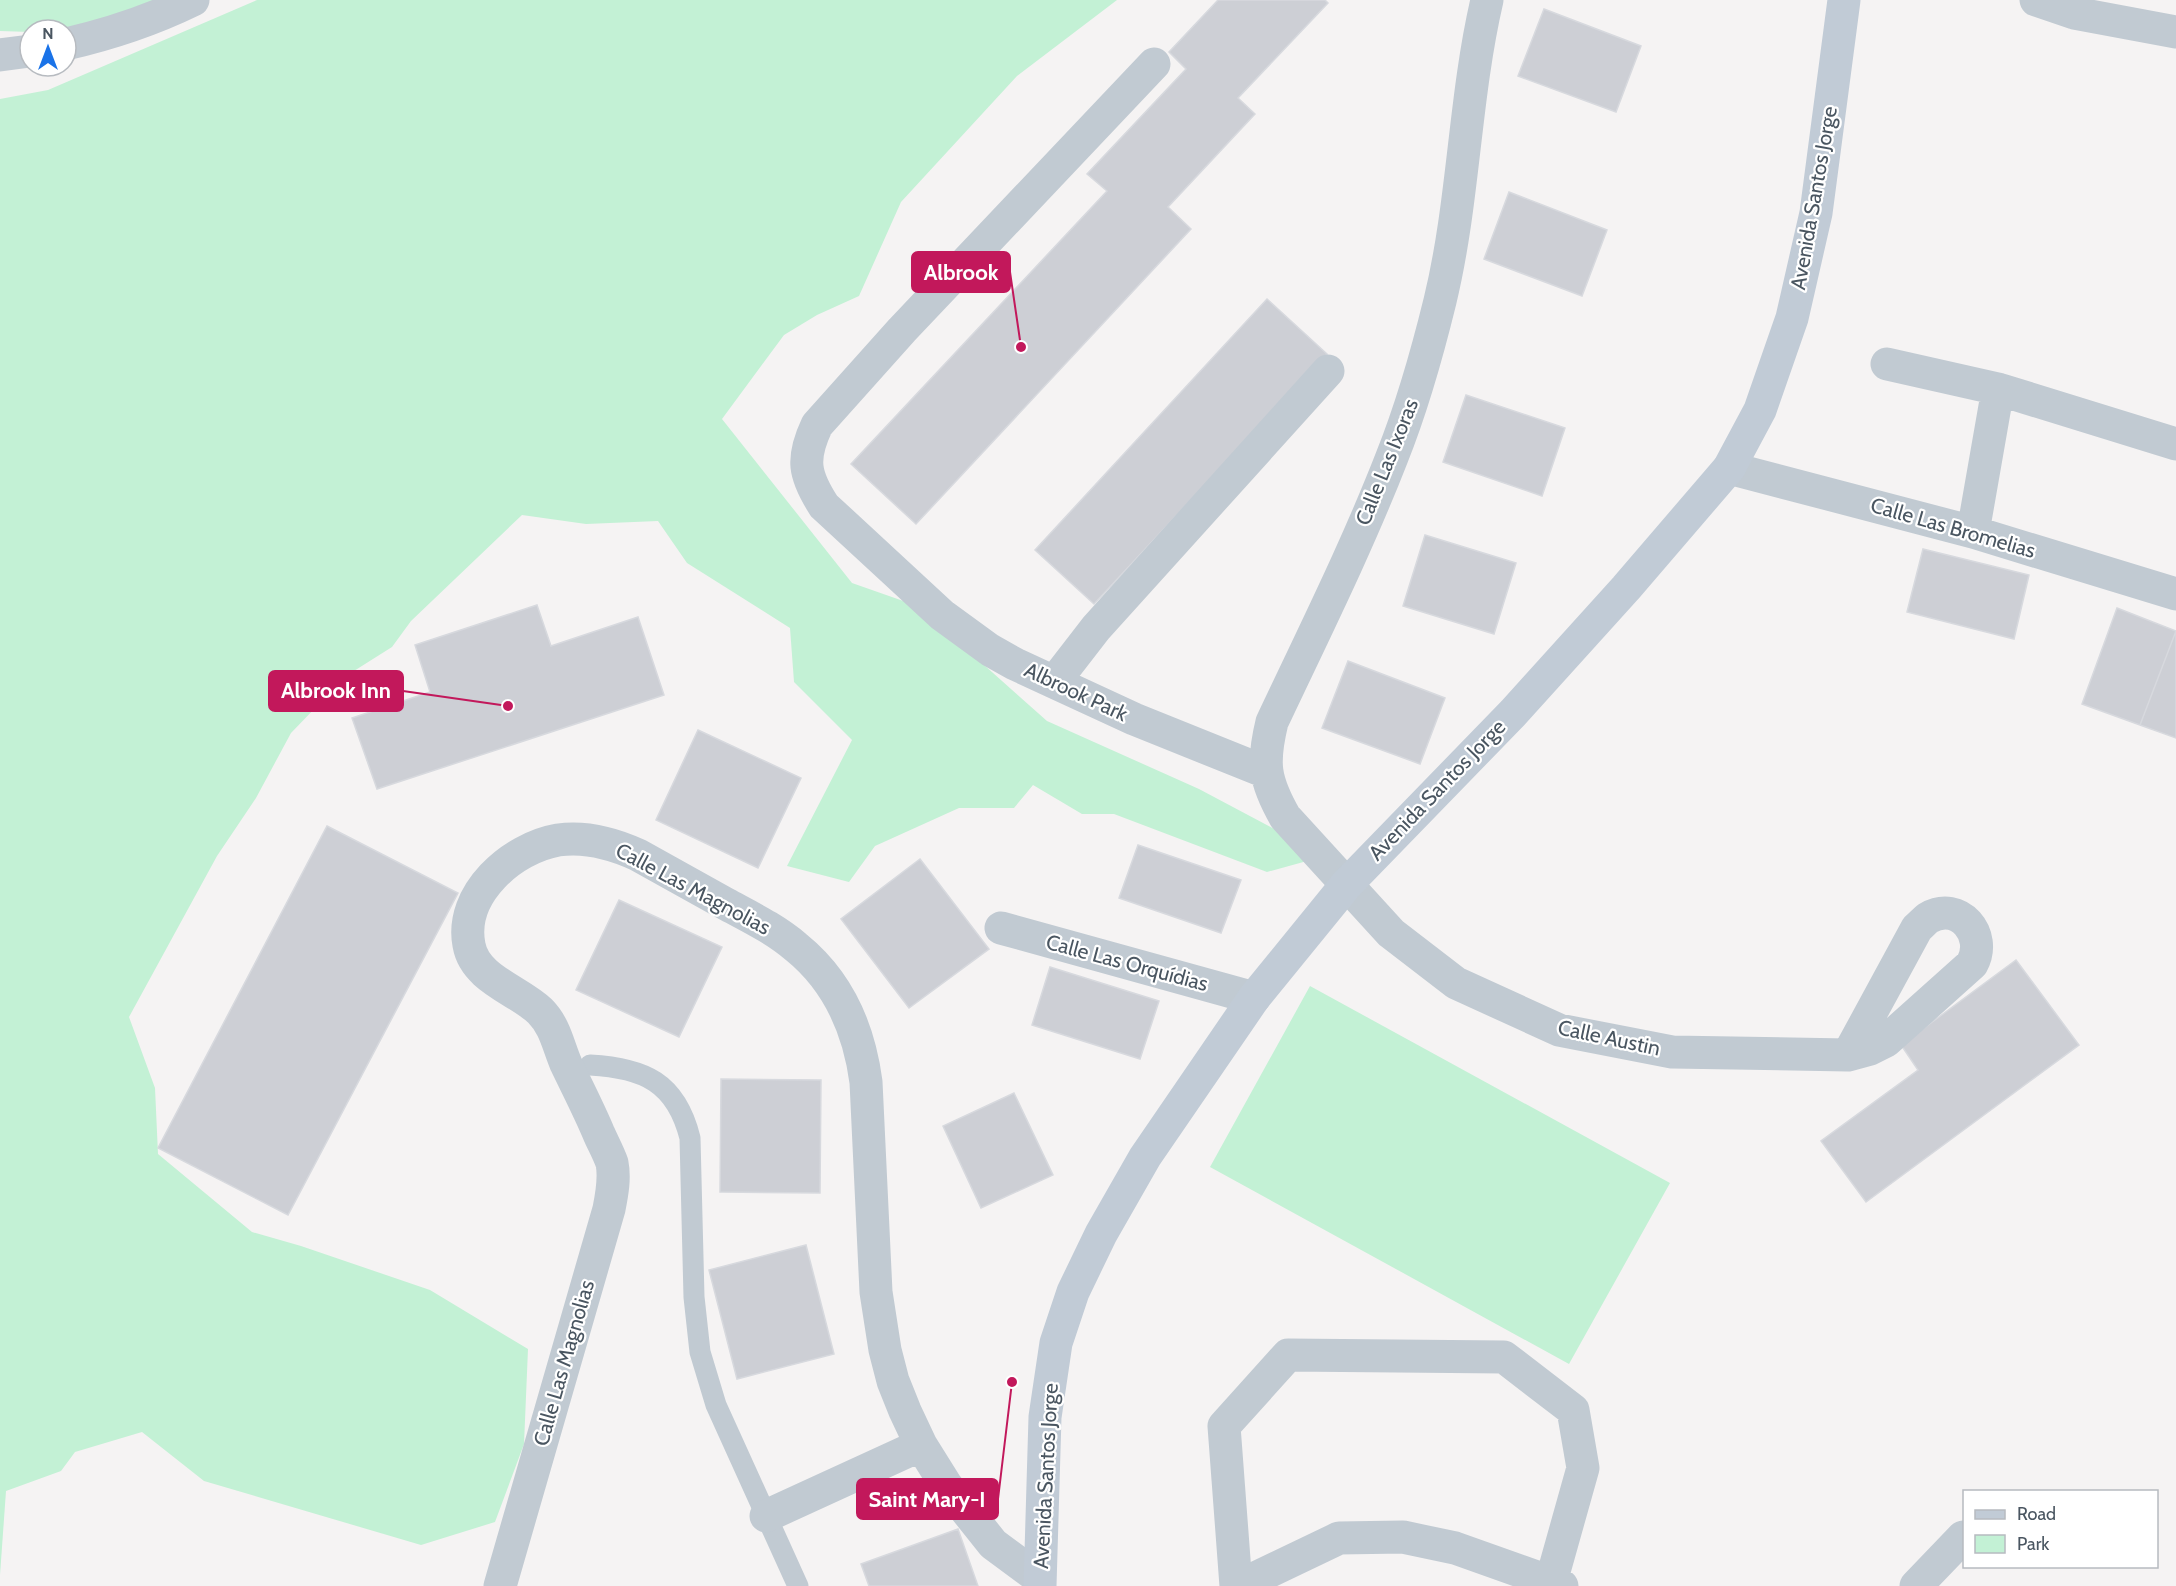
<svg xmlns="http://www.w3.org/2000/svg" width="2176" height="1586" viewBox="0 0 2176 1586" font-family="Cabin,sans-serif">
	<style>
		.green { fill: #c3f1d5 }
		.building { fill: #cdcfd5; stroke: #d7d9de; stroke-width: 1.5 }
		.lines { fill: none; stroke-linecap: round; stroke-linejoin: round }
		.lane { stroke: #c1cad2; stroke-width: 21 }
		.street { stroke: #c1cad2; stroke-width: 33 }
		.secondary { stroke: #c1cbd6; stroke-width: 33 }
		.labels { text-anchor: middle; stroke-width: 4.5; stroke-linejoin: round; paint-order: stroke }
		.street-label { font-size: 21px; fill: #4a5661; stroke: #fff }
		.leader { fill: none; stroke: #c2185b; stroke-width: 2 }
		.callout-dot { fill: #c2185b; stroke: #fff; stroke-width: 2 }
		.callout { fill: #c2185b; stroke: #c2185b; stroke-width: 2 }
		.callout-label { font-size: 22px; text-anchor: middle; font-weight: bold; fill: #fff }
	</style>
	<rect width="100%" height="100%" fill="#f5f3f3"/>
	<path class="green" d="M0,0h172l-106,30h-36v2l-30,-1z
		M257,0h860l-100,76 -116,126 -42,94 -42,19 -33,20 -62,84 130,164 57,20 65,53 73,65 152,68 126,67 -58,16 -153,-58h-32l-49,-29 -19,23h-55l-84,38 -26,36 -62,-16 65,-126 -58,-58 -4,-54 -103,-65 -29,-42 -72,3 -64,-9 -111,106 -19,26 -46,29 -55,57 -35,65 -39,58 -88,161 26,71 3,66 94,78 49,14 129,44 98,59 -4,95 -29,78 -74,23 -217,-64 -62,-49 -67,20 -14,19 -55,20 -6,84v-1476l48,-9z
		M1310,986l360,197 -101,181 -359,-197z"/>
	<path class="building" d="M1218,0h107l3,3 -90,95 17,16 -87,93 23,22 -275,295 -65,-60 256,-273 -20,-17 99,-105 -17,-17z
		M1544,9l97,37 -25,66 -98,-36z
		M1509,192l98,38 -25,66 -98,-37z
		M1267,299l60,55 -233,250 -59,-54z
		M1466,395l99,33 -23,68 -99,-34z
		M1425,535l91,28 -22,71 -91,-28z
		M1923,549l106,26 -15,64 -107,-27z
		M537,605l14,41 87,-29 26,78 -287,94 -25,-71 78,-26 -15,-47z
		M2117,608l59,23 -36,94 -58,-21z
		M2176,631v107l-36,-13z
		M1348,661l97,37 -25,66 -98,-36z
		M698,730l103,48 -43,90 -102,-48z
		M327,826l131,67 -170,322 -130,-67z
		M1138,845l103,35 -20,53 -102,-35z
		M920,859l69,90 -80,59 -68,-89z
		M619,900l103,47 -43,90 -103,-47z
		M2016,960l63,85 -213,157 -45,-61 97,-71 -17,-25z
		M1050,967l109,34 -19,58 -108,-34z
		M721,1079l100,1 -1,113 -100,-1z
		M1014,1093l39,82 -72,33 -38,-82z
		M806,1245l28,109 -97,25 -28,-109z
		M958,1529l20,57h-109l-8,-22z"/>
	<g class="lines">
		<path class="lane" d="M590,1065c54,3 86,17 100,73l4,159 6,55 16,53 82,181"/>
		<path class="street" d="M1487,0c-23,99 -23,202 -47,301 -13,53 -28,106 -48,156 -35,90 -79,178 -120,265 -10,41 -8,58 13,95l106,116 65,50 103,47 113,22 176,3 22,-6 16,-8 86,-77c16,-29 -13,-64 -44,-46 -4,3 -7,7 -11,10l-69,127
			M2036,0l38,13 102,19
			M66,44c44,-10 86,-24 127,-44
			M0,55l30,-4
			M1154,64l-252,266 -85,95c-16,34 -13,50 7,81l118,109 48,35 25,14 119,55 132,53
			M1887,364l111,25 178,55
			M1729,468l244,64 203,62
			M1973,532l25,-143
			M1055,681l41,-53 232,-257
			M1001,928l253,70
			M766,1516l155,-71
			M500,1586l109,-377c3,-15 6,-31 3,-46 -3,-9 -9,-20 -13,-29 -10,-24 -22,-47 -33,-70 -8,-19 -11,-38 -26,-53 -22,-21 -65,-32 -71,-66 -10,-51 43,-97 89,-105 28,-4 54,3 80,15 29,16 59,33 88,49 24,13 49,25 70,43 42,34 63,82 70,135l10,210 9,58 8,31 12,30 16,34 25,40 47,59 46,34
			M1236,1586l-12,-160 64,-71 216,2 69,53 10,58 -32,114
			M1239,1586l100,-48 64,-1 52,11 107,38
			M1916,1586l47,-49"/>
		<path class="secondary" d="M1040,1586l5,-169 11,-74 17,-51 28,-58 44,-77 109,-159 92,-113 167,-172 113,-125 103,-120 31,-58 32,-92 24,-105 28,-213"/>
	</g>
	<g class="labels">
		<g class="street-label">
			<text transform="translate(1814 198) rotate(-80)" y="7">Avenida Santos Jorge</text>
			<text transform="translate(1387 462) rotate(-68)" y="7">Calle Las Ixoras</text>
			<text transform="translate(1953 528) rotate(16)" y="7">Calle Las Bromelias</text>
			<text transform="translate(1076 692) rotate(25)" y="7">Albrook Park</text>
			<text transform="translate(1437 790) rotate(-46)" y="7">Avenida Santos Jorge</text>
			<text transform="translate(693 889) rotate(28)" y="7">Calle Las Magnolias</text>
			<text transform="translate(1127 963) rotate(15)" y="7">Calle Las Orquídias</text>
			<text transform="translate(1609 1038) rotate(12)" y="7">Calle Austin</text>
			<text transform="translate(564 1363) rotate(-74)" y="7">Calle Las Magnolias</text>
			<text transform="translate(1046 1476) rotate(-87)" y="7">Avenida Santos Jorge</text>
		</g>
	</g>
	<path class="leader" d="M1021 347L1010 272M508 706L403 691M1012 1382L998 1499"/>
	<g class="callout-dot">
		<circle cx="1021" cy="347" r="6"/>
		<circle cx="508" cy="706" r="6"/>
		<circle cx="1012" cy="1382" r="6"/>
	</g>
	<g class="callout">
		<rect x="912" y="252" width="98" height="40" rx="6"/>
		<rect x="269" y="671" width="134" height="40" rx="6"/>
		<rect x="857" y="1479" width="141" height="40" rx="6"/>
	</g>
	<g class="callout-label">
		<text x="961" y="280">Albrook</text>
		<text x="336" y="698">Albrook Inn</text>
		<text x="927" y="1507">Saint Mary-I</text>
	</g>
	<rect x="1963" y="1490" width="195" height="78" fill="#ffffff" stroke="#b7bbc0" stroke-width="1.5"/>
	<rect x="1975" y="1510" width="30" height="9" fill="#c1cbd6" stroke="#b7bbc0" stroke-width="1.5"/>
	<text x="2017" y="1520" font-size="18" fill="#4a5661">Road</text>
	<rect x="1975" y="1535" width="30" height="18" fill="#c3f1d5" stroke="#b7bbc0" stroke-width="1.5"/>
	<text x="2017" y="1550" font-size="18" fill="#4a5661">Park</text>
	<g transform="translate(48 48)"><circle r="28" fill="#ffffff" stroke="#b7bbc0" stroke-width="1.5"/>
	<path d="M0-4.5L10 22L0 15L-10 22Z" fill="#1a73e8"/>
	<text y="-9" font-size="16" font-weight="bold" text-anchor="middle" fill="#4a5661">N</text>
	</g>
</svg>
